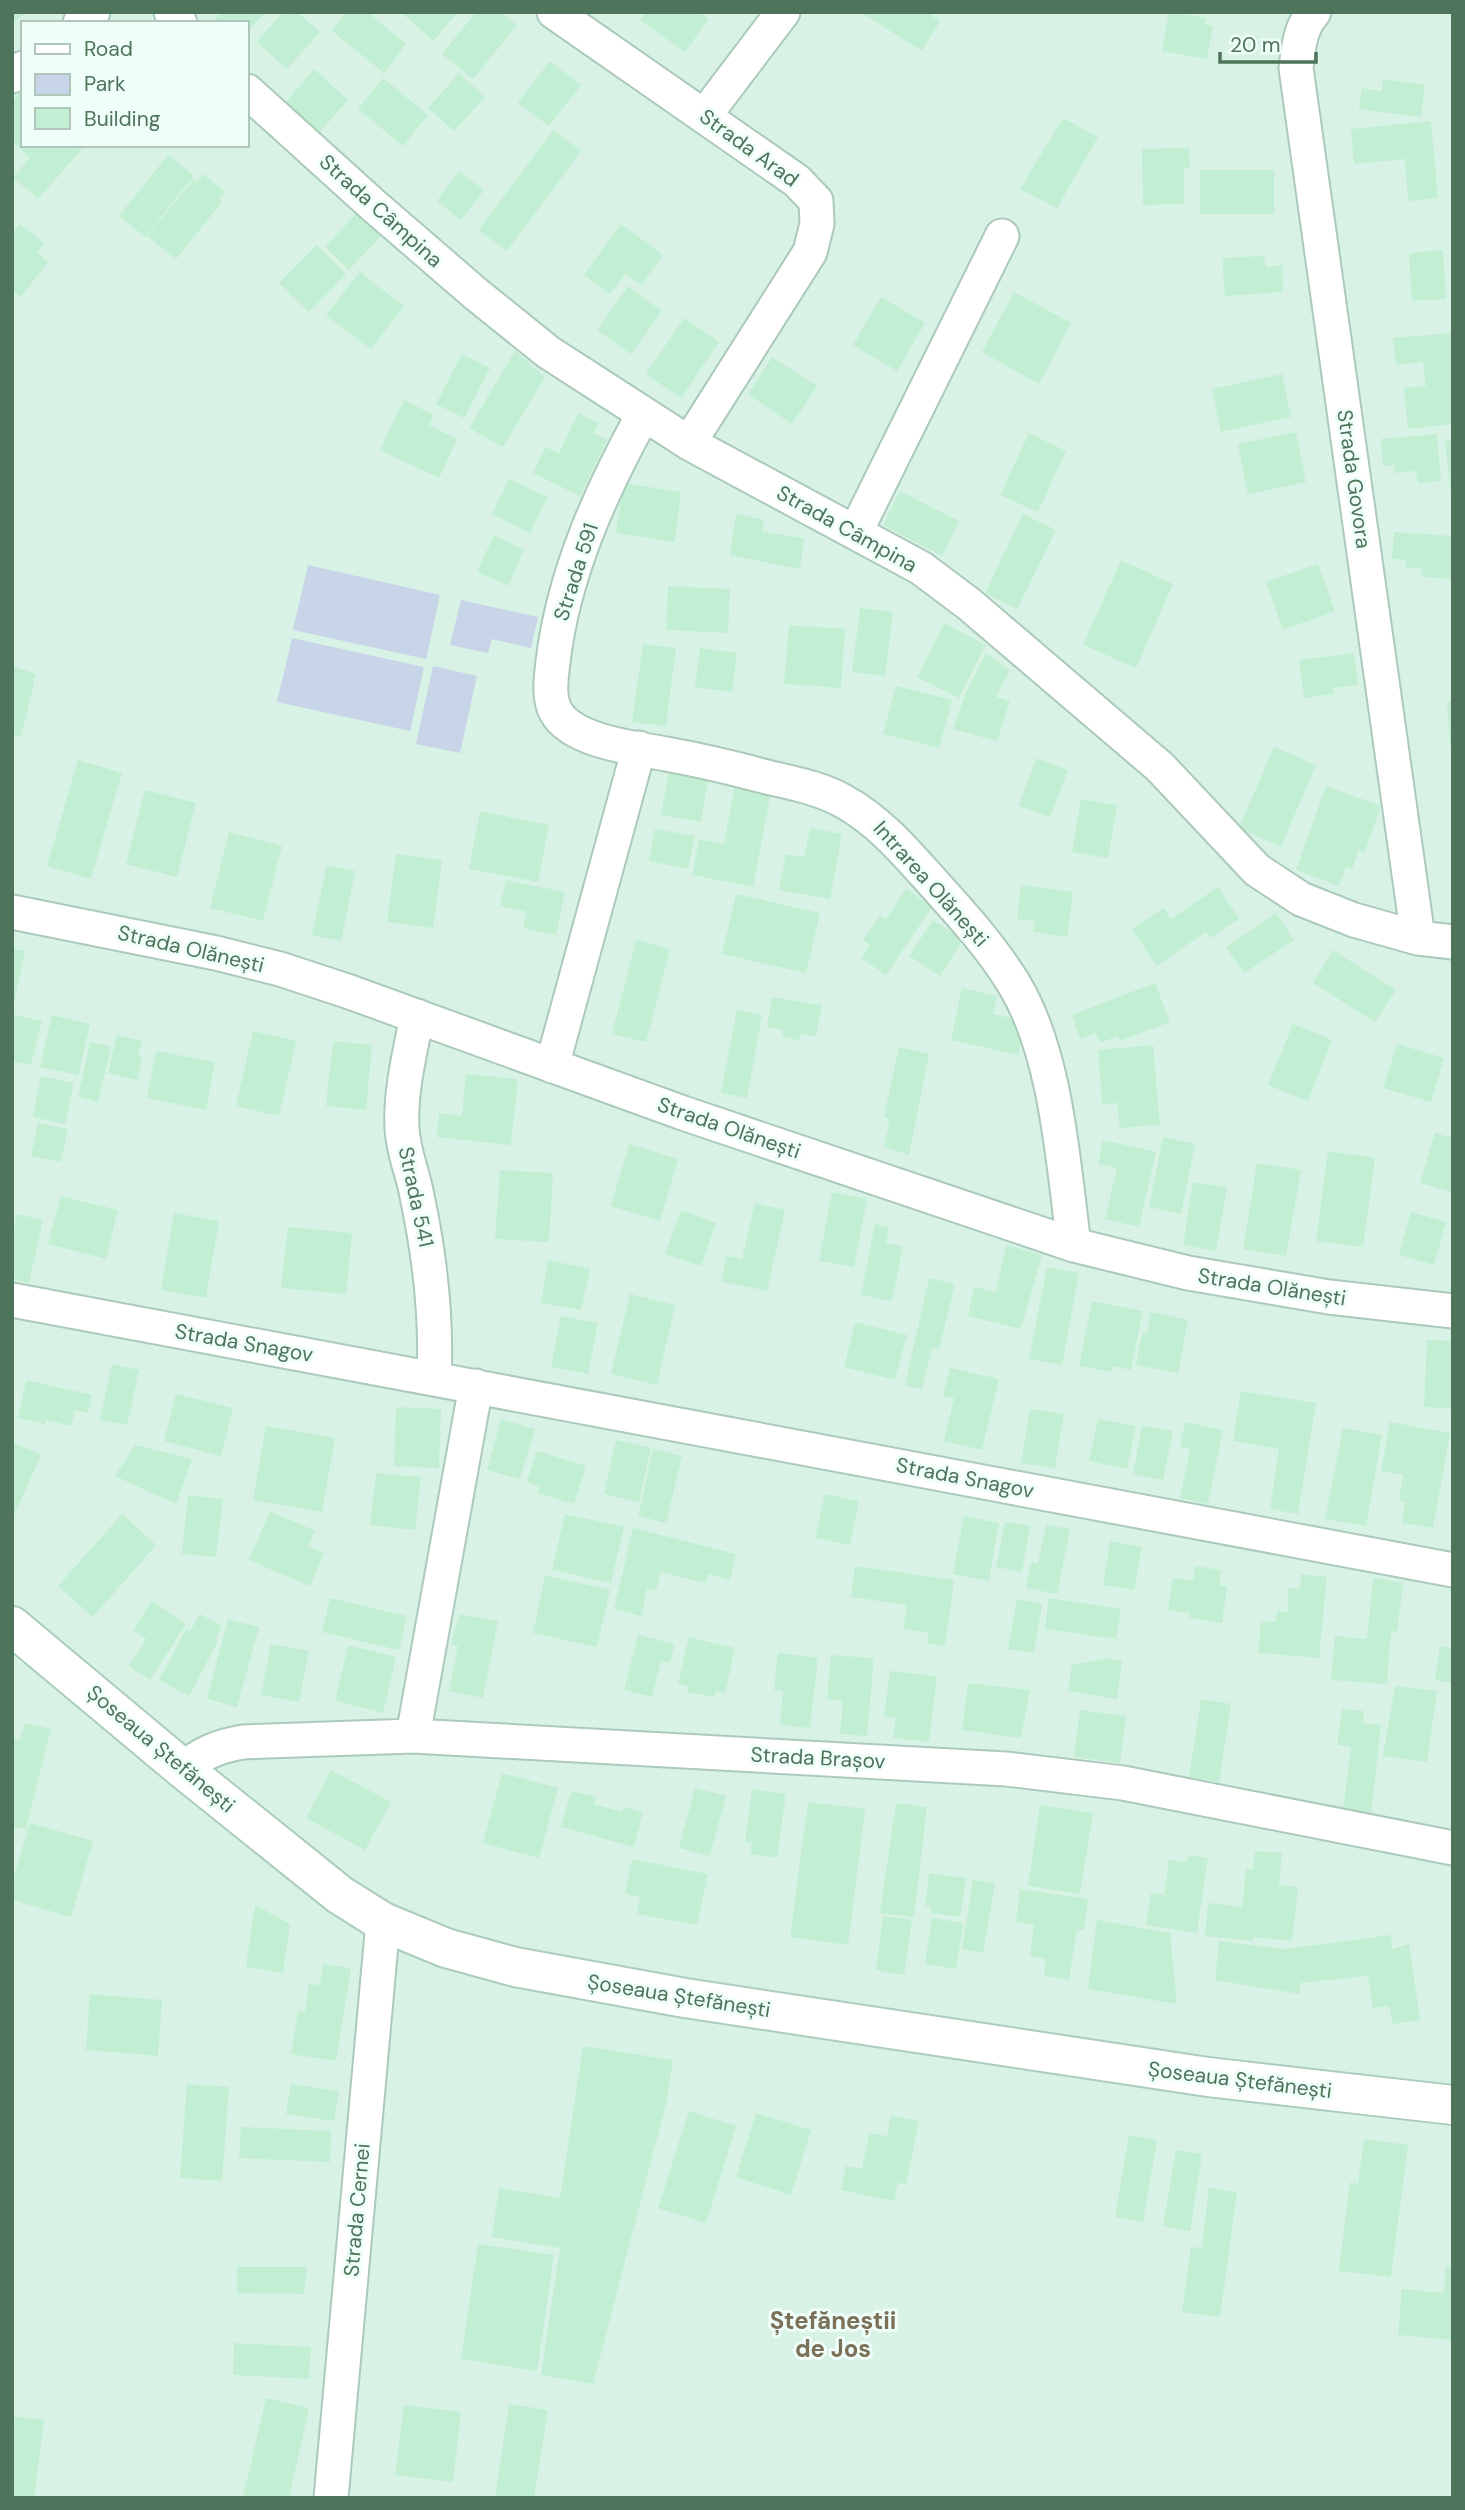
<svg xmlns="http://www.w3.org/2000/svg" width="1465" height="2510" viewBox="0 0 1465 2510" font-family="'DM Sans',sans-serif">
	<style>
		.residential { fill: #d8f2e6; fill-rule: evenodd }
		.green { fill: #c8d5e8 }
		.building { fill: #c2efd4 }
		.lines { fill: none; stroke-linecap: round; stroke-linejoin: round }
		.minor-casing { stroke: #accaba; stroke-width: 37 }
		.secondary-casing { stroke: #abcdba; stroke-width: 42 }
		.minor { stroke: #fff; stroke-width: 33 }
		.secondary { stroke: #fff; stroke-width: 38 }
		.labels { text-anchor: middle; stroke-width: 6; stroke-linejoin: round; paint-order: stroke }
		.street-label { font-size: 21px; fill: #4e745c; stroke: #effef8 }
		.quarter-label { font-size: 24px; font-weight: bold; fill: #7b7058; stroke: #effef8 }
	</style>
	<rect width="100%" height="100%" fill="#e9fbf4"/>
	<path class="residential" d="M12,12h1441v2486h-1441zM23,23h224v122h-224z"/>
	<path class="green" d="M308,565l132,30 -14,64 -133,-29z
		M461,600l77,17 -7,31 -39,-9 -4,14 -38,-8z
		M292,638l132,29 -14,64 -133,-29z
		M433,666l44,10 -17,77 -44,-9z"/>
	<path class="building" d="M12,12h15l-13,10z
		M221,12h45l-19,20v-9h-28l-4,-4z
		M283,12h14l23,20 -33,37 -30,-27z
		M346,12h21l39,32 -22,29 -52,-42z
		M401,12h57l-25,29z
		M476,12h25l16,13 -44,54 -31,-25z
		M645,12h54l10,7 -24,33 -45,-32z
		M860,12h66l14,9 -18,30z
		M1169,12l37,6 -1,6 8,2 -6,33 -45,-8z
		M550,61l31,24 -32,41 -31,-23z
		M314,69l34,31 -29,33 -33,-31z
		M459,73l26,24 -31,34 -26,-23z
		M383,78l45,37 -25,31 -45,-37z
		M1383,79l42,6 -4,32 -62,-8 3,-21 20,3z
		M19,94l4,2v49h55l4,4 -44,50 -25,-22 17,-19 -18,-16v-40z
		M1063,118l35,19 -41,71 -37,-19z
		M1431,121l7,77 -30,3 -3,-42 -51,5 -3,-35z
		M553,130l28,21 -74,100 -28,-21z
		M1189,148l1,20h-6v36l-41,1 -1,-56z
		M168,155l26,21 -49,61 -26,-21z
		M1200,170h74v44h-74z
		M459,171l25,19 -23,30 -24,-19z
		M203,174l23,18 -7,8 3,2 -46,57 -29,-23 47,-57 3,3z
		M357,213l24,23 -32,34 -24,-23z
		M20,224l24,19 -7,10 11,9 -27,35 -9,-7v-56z
		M621,224l42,31 -22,30 -16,-11 -15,20 -26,-19z
		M317,245l29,29 -37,38 -30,-29z
		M1443,250l3,49 -34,2 -3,-48z
		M1264,256l2,11 16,-2 1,27 -58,4 -3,-38z
		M360,272l44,34 -33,43 -45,-34z
		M628,286l34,25 -31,43 -34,-24z
		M1014,292l57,31 -32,61 -57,-32z
		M881,297l44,26 -28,48 -44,-26z
		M684,318l35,24 -38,56 -35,-24z
		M1453,333v91l-45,5 -4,-41 22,-2 -3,-24 -27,3 -3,-27z
		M515,351l30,26 -42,70 -34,-19z
		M462,354l28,14 -26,50 -28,-14z
		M772,357l45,29 -25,38 -44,-30z
		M1282,374l9,43 -70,15 -9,-43z
		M404,400l30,15 -5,10 28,14 -18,39 -59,-28z
		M578,413l21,10 -5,10 13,7 -27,56 -47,-23 12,-26 14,6z
		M1296,432l10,50 -58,12 -10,-50z
		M1029,433l37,18 -28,61 -38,-17z
		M1437,434l4,47 -23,2 -2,-12 -22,2v-8l-11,1 -2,-27z
		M1453,440v54l-2,1 -6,-54z
		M509,479l39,18 -18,36 -38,-19z
		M623,483l58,9 -6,50 -59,-9z
		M900,491l59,30 -17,35 -59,-31z
		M736,514l28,6 -2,12 42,6 -4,31 -70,-14z
		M1023,514l33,16 -39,79 -32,-16z
		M1394,532l59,4v43l-31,-2v-8l-16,-2v-7l-14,-1z
		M494,535l30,15 -16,36 -31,-14z
		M1121,560l52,24 -37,84 -53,-23z
		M1318,564l17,47 -52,19 -17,-48z
		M668,586l62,3 -2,44 -62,-3z
		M860,608l33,4 -8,64 -33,-4z
		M944,623l42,22 -27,53 -42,-21z
		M789,625l56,4 -4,59 -57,-4z
		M643,644l33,4 -10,78 -34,-4z
		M700,648l37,5 -5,39 -37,-5z
		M986,653l24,17 -14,27 14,4 -13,40 -44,-12 12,-34z
		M1354,653l4,32 -25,3 1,6 -30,4 -5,-38z
		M12,666l24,8 -15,63 -9,-2z
		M896,686l56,14 -13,48 -56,-14z
		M1447,702h6v43l-3,1z
		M1274,747l42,18 -35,82 -42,-19z
		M1036,758l32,12 -18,47 -31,-11z
		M78,760l44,13 -31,106 -44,-13z
		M670,766l39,7 -8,49 -40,-7z
		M735,785l36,7 -18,95 -61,-12 7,-36 25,5z
		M1326,786l55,20 -17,48 -5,-4 -7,19 -6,-2 -7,19 -43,-16z
		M145,790l51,13 -19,74 -51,-13z
		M1081,799l36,6 -9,53 -36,-6z
		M480,811l69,14 -11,57 -69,-13z
		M810,828l32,6 -12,65 -51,-9 7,-36 18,3z
		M655,829l40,7 -7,33 -39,-8z
		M229,832l53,14 -19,75 -53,-13z
		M396,854l46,6 -9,68 -46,-6z
		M327,865l28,6 -14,70 -29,-6z
		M506,880l59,12 -9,43 -33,-7 4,-16 -27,-6z
		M1021,885l52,7 -6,45 -34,-5 2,-11 -18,-2z
		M1218,887l21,32 -29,19 -4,-6 -49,34 -25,-37 32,-21 7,11z
		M906,889l26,18 -46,68 -25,-17 9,-13 -7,-5 17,-25 6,4z
		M736,894l84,19 -14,60 -84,-19z
		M1276,913l18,27 -50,33 -18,-26z
		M933,920l30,20 -23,36 -31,-20z
		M636,940l34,9 -24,93 -34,-8z
		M12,949l13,2 -12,57h-1z
		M1333,950l63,40 -21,32 -62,-39z
		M1155,983l15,39 -50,19 -2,-5 -18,7 -4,-10 -16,6 -8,-24z
		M962,988l35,8 -4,18 18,4 11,18 -4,19 -67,-15z
		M772,997l50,8 -6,31 -16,-2 -1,6 -17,-3 1,-7 -16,-3z
		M737,1010l25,5 -15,83 -26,-5z
		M12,1014l30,7 -11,44 -19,-4z
		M52,1015l38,9 -12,51 -38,-8z
		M1293,1024l39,16 -24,61 -40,-16z
		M253,1031l43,10 -17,75 -43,-10z
		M117,1035l25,6 -4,15 4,1 -5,23 -29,-7z
		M333,1041l39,4 -6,65 -40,-4z
		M90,1042l21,5 -13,55 -20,-5z
		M1397,1044l47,14 -13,44 -48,-14z
		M1153,1045l7,80 -40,3 -3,-25 -15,1 -4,-54z
		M899,1047l30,7 -20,101 -25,-8 6,-28 -6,-2z
		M156,1051l59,11 -9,48 -59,-12z
		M466,1074l52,5 -7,66 -74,-8 2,-24 23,3z
		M41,1076l33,7 -9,41 -32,-7z
		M38,1123l30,6 -7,33 -30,-6z
		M1435,1133l18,5v54l-33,-9z
		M1163,1137l32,7 -14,70 -32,-7z
		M1103,1140l53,12 -17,75 -34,-8 12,-51 -19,-4z
		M629,1144l49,15 -18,62 -49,-15z
		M1328,1151l47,7 -12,89 -47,-6z
		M1257,1163l44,7 -15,86 -43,-7z
		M500,1170l53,3 -4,69 -54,-3z
		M1193,1182l34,5 -11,64 -33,-6z
		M832,1192l35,7 -13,68 -35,-6z
		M61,1196l57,14 -12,49 -58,-15z
		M755,1203l30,7 -18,81 -46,-10 6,-25 15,3z
		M681,1210l35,13 -15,43 -36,-12z
		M1411,1212l35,10 -12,43 -35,-10z
		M174,1213l45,8 -13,77 -45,-8z
		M17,1214l26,6 -14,63 -17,-4v-42z
		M875,1224l14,3 -3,16 17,4 -11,54 -31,-6z
		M288,1227l64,6 -6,61 -65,-6z
		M1006,1245l36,10 -21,74 -53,-13 6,-29 22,5z
		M548,1260l42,9 -9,41 -40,-7z
		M1047,1267l32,6 -17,92 -33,-6z
		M929,1278l26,6 -16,66 -7,-2 -10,41 -17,-4z
		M630,1294l45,11 -18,80 -46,-11z
		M1092,1301l51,10 -12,59 -18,-4 -1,6 -33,-6z
		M1151,1312l37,8 -10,53 -42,-8 6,-32h5z
		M561,1316l37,7 -10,51 -37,-7z
		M855,1322l52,13 -12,45 -51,-13z
		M1427,1340l26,1v68l-29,-2z
		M112,1364l27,6 -12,55 -27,-5z
		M950,1368l49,11 -17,71 -38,-9 10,-43 -11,-2z
		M26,1380l66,15 -4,18 -13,-3 -4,16 -25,-6 -1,4 -27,-6z
		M1241,1391l75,12 -18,111 -28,-5 9,-60 -46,-8z
		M176,1394l57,14 -12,48 -57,-15z
		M396,1407l45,2 -2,59 -45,-2z
		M1030,1409l34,5 -9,54 -34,-5z
		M501,1419l34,10 -15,50 -33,-9z
		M1098,1419l38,7 -9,43 -38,-8z
		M1185,1422l38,8 -15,74 -28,-6 10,-49 -10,-2z
		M1390,1422l60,11 -17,95 -31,-5 3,-21 -6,-1 4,-26 -22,-4z
		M266,1426l69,12 -13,74 -69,-12z
		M1142,1426l31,5 -10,49 -30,-6z
		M1343,1428l39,7 -16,91 -41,-7z
		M616,1440l35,8 -12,54 -35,-8z
		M12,1442l29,13 -29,65z
		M135,1445l57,14 -16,45 -61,-28z
		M653,1449l29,7 -16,67 -28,-7z
		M537,1451l49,15 -12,38 -37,-11 3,-7 -13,-4z
		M376,1473l45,4 -6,53 -45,-5z
		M825,1494l34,7 -9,44 -35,-7z
		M188,1495l35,4 -7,58 -34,-3z
		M270,1511l45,20 -7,15 16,7 -14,33 -61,-26z
		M122,1514l34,31 -63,72 -35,-31z
		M565,1514l59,13 -13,56 -59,-13z
		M964,1516l35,7 -10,58 -36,-7z
		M1005,1522l25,4 -8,46 -26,-5z
		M1046,1525l24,4 -13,65 -31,-6 5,-26 7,2z
		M633,1528l103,26 -6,26 -22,-6 -2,9 -45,-11 -5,19 -9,-2 -6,27 -27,-7z
		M1110,1541l32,6 -8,43 -31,-5z
		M855,1566l99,14 -9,66 -18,-2 2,-11 -26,-4 4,-24 -56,-8z
		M1195,1566l26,4 -2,15 8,2 -5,36 -33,-5 1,-5 -22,-3 5,-32 20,3z
		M1301,1574l26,3 -8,81 -61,-5 3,-32 15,1 1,-11 10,1 2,-24 11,1z
		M545,1575l65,15 -13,57 -64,-14z
		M1373,1578l30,5 -6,49 -5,-1 -2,9 -3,44 -56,-4 4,-44 32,3z
		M330,1598l77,18 -8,34 -77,-18z
		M1049,1598l72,11 -5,30 -71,-10z
		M1017,1599l25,5 -8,49 -26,-4z
		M152,1601l34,23 -36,56 -21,-14 17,-27 -13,-9z
		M200,1614l22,12 -7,14 3,1 -29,55 -30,-16 27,-51 4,2z
		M459,1614l39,7 -15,77 -34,-7 9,-45 -7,-1z
		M228,1619l31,8 -22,80 -30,-8z
		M638,1635l37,9 -5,19 -9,-2 -9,36 -28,-7z
		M689,1637l46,11 -10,45 -9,-2 -2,6 -27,-5 1,-6 -10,-3z
		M271,1644l38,7 -10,51 -38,-7z
		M348,1645l48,12 -13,56 -48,-12z
		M1440,1646l13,2v35l-18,-3z
		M778,1653l40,5 -8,70 -30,-3 3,-34 -9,-1z
		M831,1655l43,3 -7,78 -27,-2 3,-33 -16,-2z
		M1107,1658l15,3 -5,38 -49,-8 4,-26z
		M890,1671l47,5 -8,66 -36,-4 3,-20 -12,-1z
		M968,1683l62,7 -9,48 -59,-8z
		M1395,1686l42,5 -10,71 -44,-6z
		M1201,1699l30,5 -12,78 -30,-5z
		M1342,1709l22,2 -1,12 18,2 -10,88 -28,-3 8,-63 -14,-2z
		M1080,1710l46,6 -6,47 -46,-6z
		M25,1723l26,6 -25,100 -14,-3v-88l8,2z
		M331,1770l60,32 -26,48 -59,-32z
		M502,1773l56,15 -19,70 -56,-15z
		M695,1788l31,8 -16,60 -31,-8z
		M752,1789l34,5 -9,64 -27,-4 2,-12h-7z
		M571,1791l25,6 -2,7 28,8 2,-5 19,5 -9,35 -73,-20z
		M808,1802l57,7 -17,136 -58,-8z
		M896,1803l31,4 -13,110 -34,-4z
		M1040,1805l53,8 -13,81 -52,-8z
		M30,1823l63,18 -22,76 -59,-17v-17z
		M1255,1851l27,2 -3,32 19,2 -6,54 -39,-4v4l-48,-5 3,-33 34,4 4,-38 7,1z
		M1189,1855l19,3 -11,75 -51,-8 5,-32 13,2 5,-35 18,2z
		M632,1859l76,15 -11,51 -60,-11 3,-17 -15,-4z
		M929,1873l37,5 -6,39 -30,-4 1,-6 -6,-1z
		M973,1880l22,3 -12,70 -21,-4z
		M1020,1889l68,10 -4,31 -7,-1 -8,51 -25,-4 2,-17 -16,-3 4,-31 -18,-3z
		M255,1905l35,19 -7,49 -37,-6z
		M883,1916l29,4 -8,55 -28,-5z
		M932,1918l31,5 -7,46 -31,-5z
		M1097,1920l73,13 7,71 -89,-15z
		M1391,1935l1,14 17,-5 11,76 -27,4 -4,-18 -16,2 -5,-32 -68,7v11l-85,-14 4,-39 66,8z
		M323,1964l28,4 -15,93 -45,-7 7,-43 7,1 4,-28 11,1z
		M90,1994l72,6 -4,56 -72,-6z
		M583,2046l90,14 -7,44 -73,280 -52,-9 19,-127 -68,-11 7,-49 61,10z
		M187,2084l42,3 -7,94 -42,-3z
		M291,2084l48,7 -5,30 -48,-7z
		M689,2111l47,15 -30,97 -48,-15z
		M756,2113l55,17 -20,65 -55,-18z
		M891,2115l28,6 -13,63 -8,-1 -4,18 -53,-11 5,-24 16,3 7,-36 18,3z
		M241,2127l90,4 -1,31 -91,-4z
		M1129,2135l28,5 -14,82 -28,-5z
		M1364,2139l44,6 -17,132 -52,-6 11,-89 8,2z
		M1176,2150l26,4 -12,77 -27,-5z
		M1209,2188l28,4 -17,125 -38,-5 9,-65 11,1z
		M478,2244l76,11 -17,116 -76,-12z
		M1446,2266l7,1v73l-55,-5 4,-46 42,4z
		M237,2267h70l-3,27 -67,-1z
		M234,2343l77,4 -2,32 -76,-4z
		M266,2398l43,10 -20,90h-46z
		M509,2404l39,6 -14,88h-39z
		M404,2405l57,7 -8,70 -58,-7z
		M12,2416l32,4 -10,78h-22z"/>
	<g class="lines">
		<g class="minor-casing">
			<path id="minor" d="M171,12l9,11
				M554,12l243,169 19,20 1,23 -7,28 -121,191
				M1314,12c-15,17 -15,35 -18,56l122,870
				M80,23l13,-11
				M12,76l11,-8
				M247,91l126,114 103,89 72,58 141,91 232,125 48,36 191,163 97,103 44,29 53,21 64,18 35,4
				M705,115l78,-103
				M643,415c-42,76 -80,160 -90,247 -2,16 -5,36 3,50 17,30 79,36 110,42 34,6 67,14 101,23 25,6 53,11 76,24 37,20 65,54 93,85 28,31 56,62 78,98 43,71 49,179 60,261
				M856,531l146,-295
				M12,912l204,41 64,16 67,22 336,122 391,132 114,28 141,24 124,14
				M417,1016c-7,37 -17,75 -15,112 1,24 11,45 15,68 13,61 20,120 17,182
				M552,1066l87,-318
				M12,1300l1441,270
				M413,1736l63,-350
				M183,1769c19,-16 36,-23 60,-27l170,-6 593,33 117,14 330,65
				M331,2498l52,-576"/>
		</g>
		<g class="secondary-casing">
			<path id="secondary" d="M12,1626l171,143 157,126 43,27 63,26 69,19 170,31 523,79 245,28"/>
		</g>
		<use href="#minor" class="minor"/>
		<use href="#secondary" class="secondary"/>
	</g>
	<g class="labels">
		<g class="street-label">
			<text transform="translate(749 148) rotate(36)" y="7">Strada Arad</text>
			<text transform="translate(381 211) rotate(42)" y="7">Strada Câmpina</text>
			<text transform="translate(1354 479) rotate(82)" y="7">Strada Govora</text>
			<text transform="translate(847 529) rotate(29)" y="7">Strada Câmpina</text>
			<text transform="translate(576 572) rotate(-72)" y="7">Strada 591</text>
			<text transform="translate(931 884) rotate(48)" y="7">Intrarea Olănești</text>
			<text transform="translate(191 949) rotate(13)" y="7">Strada Olănești</text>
			<text transform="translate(729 1128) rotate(19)" y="7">Strada Olănești</text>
			<text transform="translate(416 1197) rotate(78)" y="7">Strada 541</text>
			<text transform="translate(1272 1287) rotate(9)" y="7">Strada Olănești</text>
			<text transform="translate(244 1343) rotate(10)" y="7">Strada Snagov</text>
			<text transform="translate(965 1478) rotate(11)" y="7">Strada Snagov</text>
			<text transform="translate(161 1749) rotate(40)" y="7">Șoseaua Ștefănești</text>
			<text transform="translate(818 1758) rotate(3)" y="7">Strada Brașov</text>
			<text transform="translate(679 1996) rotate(9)" y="7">Șoseaua Ștefănești</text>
			<text transform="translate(1240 2080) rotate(7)" y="7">Șoseaua Ștefănești</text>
			<text transform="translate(357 2210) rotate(-85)" y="7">Strada Cernei</text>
		</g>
		<g class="quarter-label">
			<text x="833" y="2329">Ștefăneștii<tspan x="833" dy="28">de Jos</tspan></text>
		</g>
	</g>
	<rect width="1465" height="2510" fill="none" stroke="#4e745c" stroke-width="28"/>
	<rect x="21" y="21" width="228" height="126" fill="#effef8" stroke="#afc7ba" stroke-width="2"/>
	<rect x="35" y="44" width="35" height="10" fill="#ffffff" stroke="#afc7ba" stroke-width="2"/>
	<text x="84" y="56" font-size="21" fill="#4e745c">Road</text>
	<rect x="35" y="74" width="35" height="21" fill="#c8d5e8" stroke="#afc7ba" stroke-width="2"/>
	<text x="84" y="91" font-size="21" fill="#4e745c">Park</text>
	<rect x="35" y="108" width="35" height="21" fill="#c2efd4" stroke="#afc7ba" stroke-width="2"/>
	<text x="84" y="126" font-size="21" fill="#4e745c">Building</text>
	<path d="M1220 52v10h96v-10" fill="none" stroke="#4e745c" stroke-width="3.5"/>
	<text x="1230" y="52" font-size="21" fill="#4e745c" stroke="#effef8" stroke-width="5" paint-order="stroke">20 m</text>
</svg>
